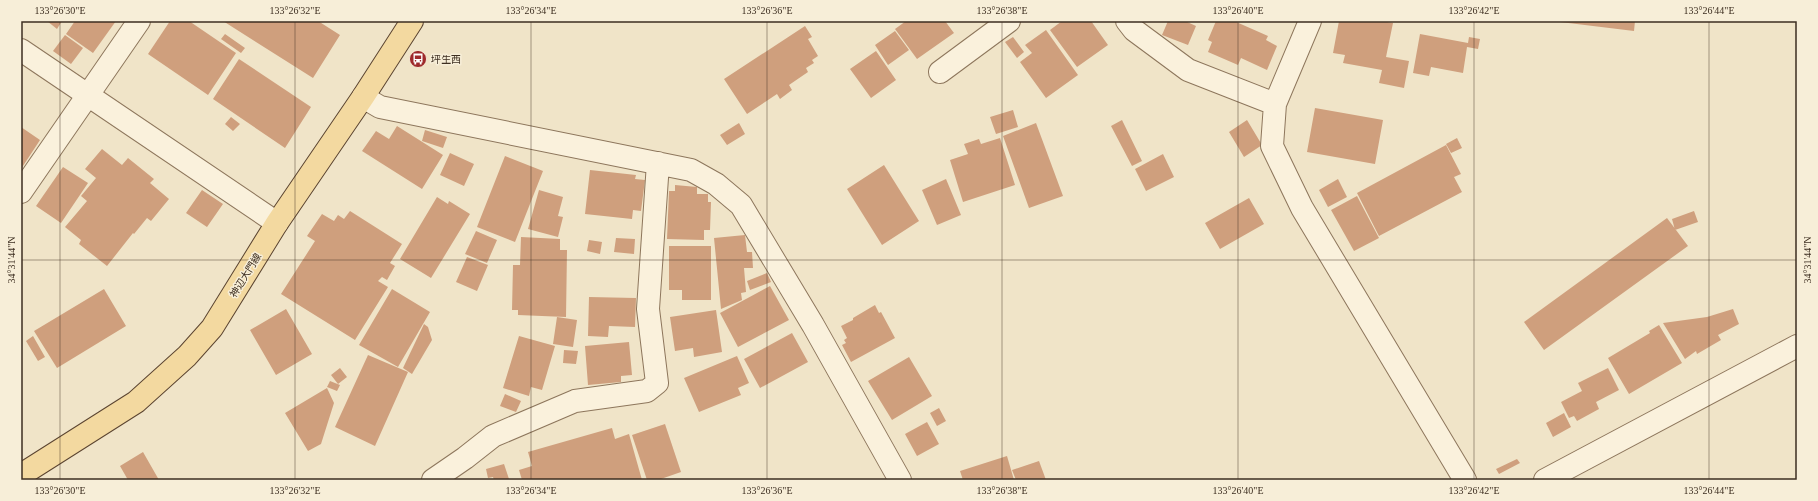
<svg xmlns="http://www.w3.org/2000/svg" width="1818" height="501" viewBox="0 0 1818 501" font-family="'Times New Roman','Noto Sans JP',serif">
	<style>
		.building { fill: #cf9f7d }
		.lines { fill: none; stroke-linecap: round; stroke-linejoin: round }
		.minor-casing { stroke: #8d765c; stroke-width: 24 }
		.major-casing { stroke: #5b4430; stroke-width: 24 }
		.minor { stroke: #faf1dc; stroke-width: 22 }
		.major { stroke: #f3d9a0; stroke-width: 22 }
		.ticks { fill: none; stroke: #3d2e20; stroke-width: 1; stroke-opacity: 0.45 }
		.labels { text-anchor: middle; stroke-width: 3; stroke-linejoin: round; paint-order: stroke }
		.poi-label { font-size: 10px; fill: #3d2e20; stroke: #f7eed8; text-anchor: start }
		.street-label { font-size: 10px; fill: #3d2e20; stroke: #f7eed8 }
		.neatline { fill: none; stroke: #3d2e20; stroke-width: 1.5 }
		.ticks-label { font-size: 10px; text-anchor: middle; fill: #3d2e20 }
	</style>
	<rect width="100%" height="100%" fill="#f0e4c8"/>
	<path class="building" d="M47,21h15l-5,8z
		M75,21h41l-23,32 -27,-19z
		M170,21h19l47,32 -28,42 -60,-41z
		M223,21h95l22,14 -27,43z
		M906,21h39l9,12 -37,26 -22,-30z
		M1062,21h29l17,24 -31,22 -27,-37z
		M1168,21h17l11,5 -8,19 -26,-10z
		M1216,21h18l34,15 -2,4 11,6 -10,24 -26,-12 -3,7 -30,-13 4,-10 -4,-2z
		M1339,21h42l12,2 -7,34 23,4 -5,27 -25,-5 3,-13 -39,-7 2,-8 -12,-2z
		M1552,21h83l-1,10z
		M805,26l7,11 -4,2 10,17 -6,4 2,3 -8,5 2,4 -19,13 3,5 -12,9 -3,-5 -30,20 -23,-35z
		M1046,30l32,45 -32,23 -26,-36 12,-9 -7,-8z
		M895,31l14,19 -21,15 -13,-20z
		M225,34l20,14 -4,5 -20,-14z
		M1420,34l48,9 1,-6 11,2 -2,10 -11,-2 -4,26 -32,-6 -2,9 -16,-3z
		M65,35l18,13 -12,16 -18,-13z
		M1013,37l11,15 -7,6 -12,-16z
		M876,51l20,29 -25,18 -21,-29z
		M239,59l72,48 -26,41 -72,-49z
		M1315,108l68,12 -8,44 -68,-12z
		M1013,110l5,17 -22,7 -6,-17z
		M231,117l9,7 -7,7 -8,-7z
		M1122,120l20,41 -10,5 -21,-40z
		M1247,120l15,25 -18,12 -15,-25z
		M739,123l6,11 -18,11 -7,-10z
		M1036,123l27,73 -34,12 -26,-72z
		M397,126l46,29 -21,34 -60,-38 14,-20 13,8z
		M21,127l19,13 -19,29z
		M425,130l22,7 -4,11 -21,-7z
		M1000,138l15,47 -52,17 -13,-42 18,-6 -4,-10 15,-5 2,5z
		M1457,138l5,10 -11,5 -5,-9z
		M1446,145l15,29 -7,3 8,15 -83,44 -22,-43z
		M102,149l20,16 6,-7 26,21 -4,4 19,16 -18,22 -4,-3 -13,16 -1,-1 -26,33 -28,-22 2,-4 -16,-13 22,-26 -6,-5 15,-18 -11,-9z
		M450,153l24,11 -10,22 -24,-11z
		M1163,154l11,23 -28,14 -11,-22z
		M505,156l38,15 -28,71 -38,-15z
		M884,165l35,56 -37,24 -35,-56z
		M63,167l25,16 -27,40 -25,-17z
		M590,170l46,5 -1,4 10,1 -4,31 -8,-1 -1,9 -47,-5z
		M946,179l15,36 -24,10 -15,-35z
		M1338,179l9,18 -19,10 -9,-17z
		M675,185l22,2v7h11v8h3l-1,28h-6v10l-37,-1 2,-48h6z
		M202,190l21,14 -16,23 -21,-14z
		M539,190l24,7 -5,19 5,1 -5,20 -30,-8z
		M1357,196l22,42 -25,13 -23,-41z
		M437,197l11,7 1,-3 21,13 -39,64 -31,-19z
		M1249,198l15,26 -44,25 -15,-26z
		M350,211l52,33 -12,19 5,3 -8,14 -5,-3 -4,4 10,6 -33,53 -74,-46 34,-53 -8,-5 15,-22 12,7 4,-6 6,4z
		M1694,211l4,11 -23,8 -3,-11z
		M1667,218l21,28 -144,104 -20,-28z
		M476,231l21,9 -10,23 -22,-9z
		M745,235l2,17h5l1,16h-9l2,24 -5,1 1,7 -21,9 -7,-71z
		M521,237l39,2v11h7l-1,67 -48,-2v-5h-6l1,-45h7z
		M616,238l19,1 -1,15 -20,-2z
		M589,240l13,2 -2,12 -13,-3z
		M669,246h42v54h-29v-10h-13z
		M467,257l21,8 -11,26 -21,-9z
		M767,273l4,9 -21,8 -3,-9z
		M770,286l19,34 -51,27 -18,-34z
		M104,289l22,37 -69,42 -23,-37z
		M392,289l38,23 -32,55 -39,-22z
		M589,297l47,1 -1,29 -26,-1 -1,11 -20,-1z
		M875,305l4,8 2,-1 14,26 -44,24 -9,-17 4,-2 -2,-3 3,-2 -6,-12 12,-6v-2z
		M286,309l26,45 -36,21 -26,-45z
		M1733,309l6,15 -21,11 3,5 -24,14 -1,-3 -11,8 -22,-36 44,-6z
		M716,310l6,42 -28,5 -1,-9 -18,3 -5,-34z
		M557,317l20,3 -4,27 -20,-3z
		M424,324l4,3 4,13 -20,34 -9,-6z
		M1659,325l23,38 -53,31 -21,-36 42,-25 -1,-2z
		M792,333l16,29 -48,26 -16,-29z
		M33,336l12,21 -7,4 -12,-20z
		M519,336l36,10 -13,44 -11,-3 -2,9 -26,-8z
		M629,342l3,33 -11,1v6l-33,3 -3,-39z
		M564,350l14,1 -2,13 -13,-1z
		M368,355l40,17 -33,74 -40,-19z
		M737,356l12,27 -11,5 3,7 -42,17 -15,-34z
		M909,357l23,39 -40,24 -24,-39z
		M340,368l7,9 -9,7 -7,-9z
		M1608,368l11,22 -23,12 3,7 -22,12 -3,-5 -5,2 -8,-16 21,-11 -4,-8z
		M330,381l10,4 -3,6 -10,-4z
		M327,388l7,15 -13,41 -13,7 -23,-38z
		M505,394l16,7 -5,11 -16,-6z
		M939,408l7,13 -9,5 -7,-13z
		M1564,413l7,14 -18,10 -7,-14z
		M927,422l12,22 -22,12 -12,-22z
		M665,424l16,48 -23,8h-11l-15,-45z
		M612,428l3,11 14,-5 13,46h-120l-3,-10 13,-4 -4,-14z
		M143,452l16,28h-31l-8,-14z
		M1007,456l7,24h-51l-3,-9z
		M1517,459l3,4 -21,11 -3,-5z
		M1039,461l7,19h-30l-4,-10z
		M504,464l5,15 -15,1 -1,-3 -5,1 -2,-9z"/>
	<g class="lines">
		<g class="minor-casing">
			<path id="minor" d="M1127,21l7,9 54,40 87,34
				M1310,21l-35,83 -3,42 30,62 163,272
				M21,50l256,173
				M940,72l69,-51
				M363,97l17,10 311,63 25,14 25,21 72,120 87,155
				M21,192l118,-171
				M433,480l32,-22 28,-22 82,-35 72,-10 10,-8 -9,-74 10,-146
				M1545,480l252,-134"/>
		</g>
		<g class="major-casing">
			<path id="major" d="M21,475l115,-73 51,-46 25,-28 65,-105 86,-126 49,-76"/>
		</g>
		<use href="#minor" class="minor"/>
		<use href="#major" class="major"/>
	</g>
	<path class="ticks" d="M60,21v459M295,21v459M531,21v459M767,21v459M1002,21v459M1238,21v459M1474,21v459M1709,21v459M21,260h1776"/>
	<defs>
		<g id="bus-disc" transform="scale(0.9)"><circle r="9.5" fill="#9e2a2b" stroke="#f7eed8"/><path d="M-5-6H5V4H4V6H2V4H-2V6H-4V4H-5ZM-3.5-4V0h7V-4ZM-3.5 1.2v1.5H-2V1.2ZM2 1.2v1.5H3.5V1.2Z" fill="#fff"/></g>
	</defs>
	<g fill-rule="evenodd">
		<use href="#bus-disc" x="418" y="59"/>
	</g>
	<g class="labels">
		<g class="poi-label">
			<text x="431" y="63">坪生西</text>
		</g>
		<g class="street-label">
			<text transform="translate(245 275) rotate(-58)" y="4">神辺大門線</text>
		</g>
	</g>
	<rect width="1818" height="501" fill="none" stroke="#f7eed8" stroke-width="44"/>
	<rect x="22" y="22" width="1774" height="457" class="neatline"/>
	<g class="ticks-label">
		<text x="60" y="14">133°26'30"E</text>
		<text x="295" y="14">133°26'32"E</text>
		<text x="531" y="14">133°26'34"E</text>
		<text x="767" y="14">133°26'36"E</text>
		<text x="1002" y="14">133°26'38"E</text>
		<text x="1238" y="14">133°26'40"E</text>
		<text x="1474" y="14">133°26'42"E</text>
		<text x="1709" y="14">133°26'44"E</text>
		<text transform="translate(11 260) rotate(-90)" y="4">34°31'44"N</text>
		<text transform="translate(1807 260) rotate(-90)" y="4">34°31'44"N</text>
		<text x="60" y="494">133°26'30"E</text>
		<text x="295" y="494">133°26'32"E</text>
		<text x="531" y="494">133°26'34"E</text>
		<text x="767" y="494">133°26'36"E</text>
		<text x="1002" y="494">133°26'38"E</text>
		<text x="1238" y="494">133°26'40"E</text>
		<text x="1474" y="494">133°26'42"E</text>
		<text x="1709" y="494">133°26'44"E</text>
	</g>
</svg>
